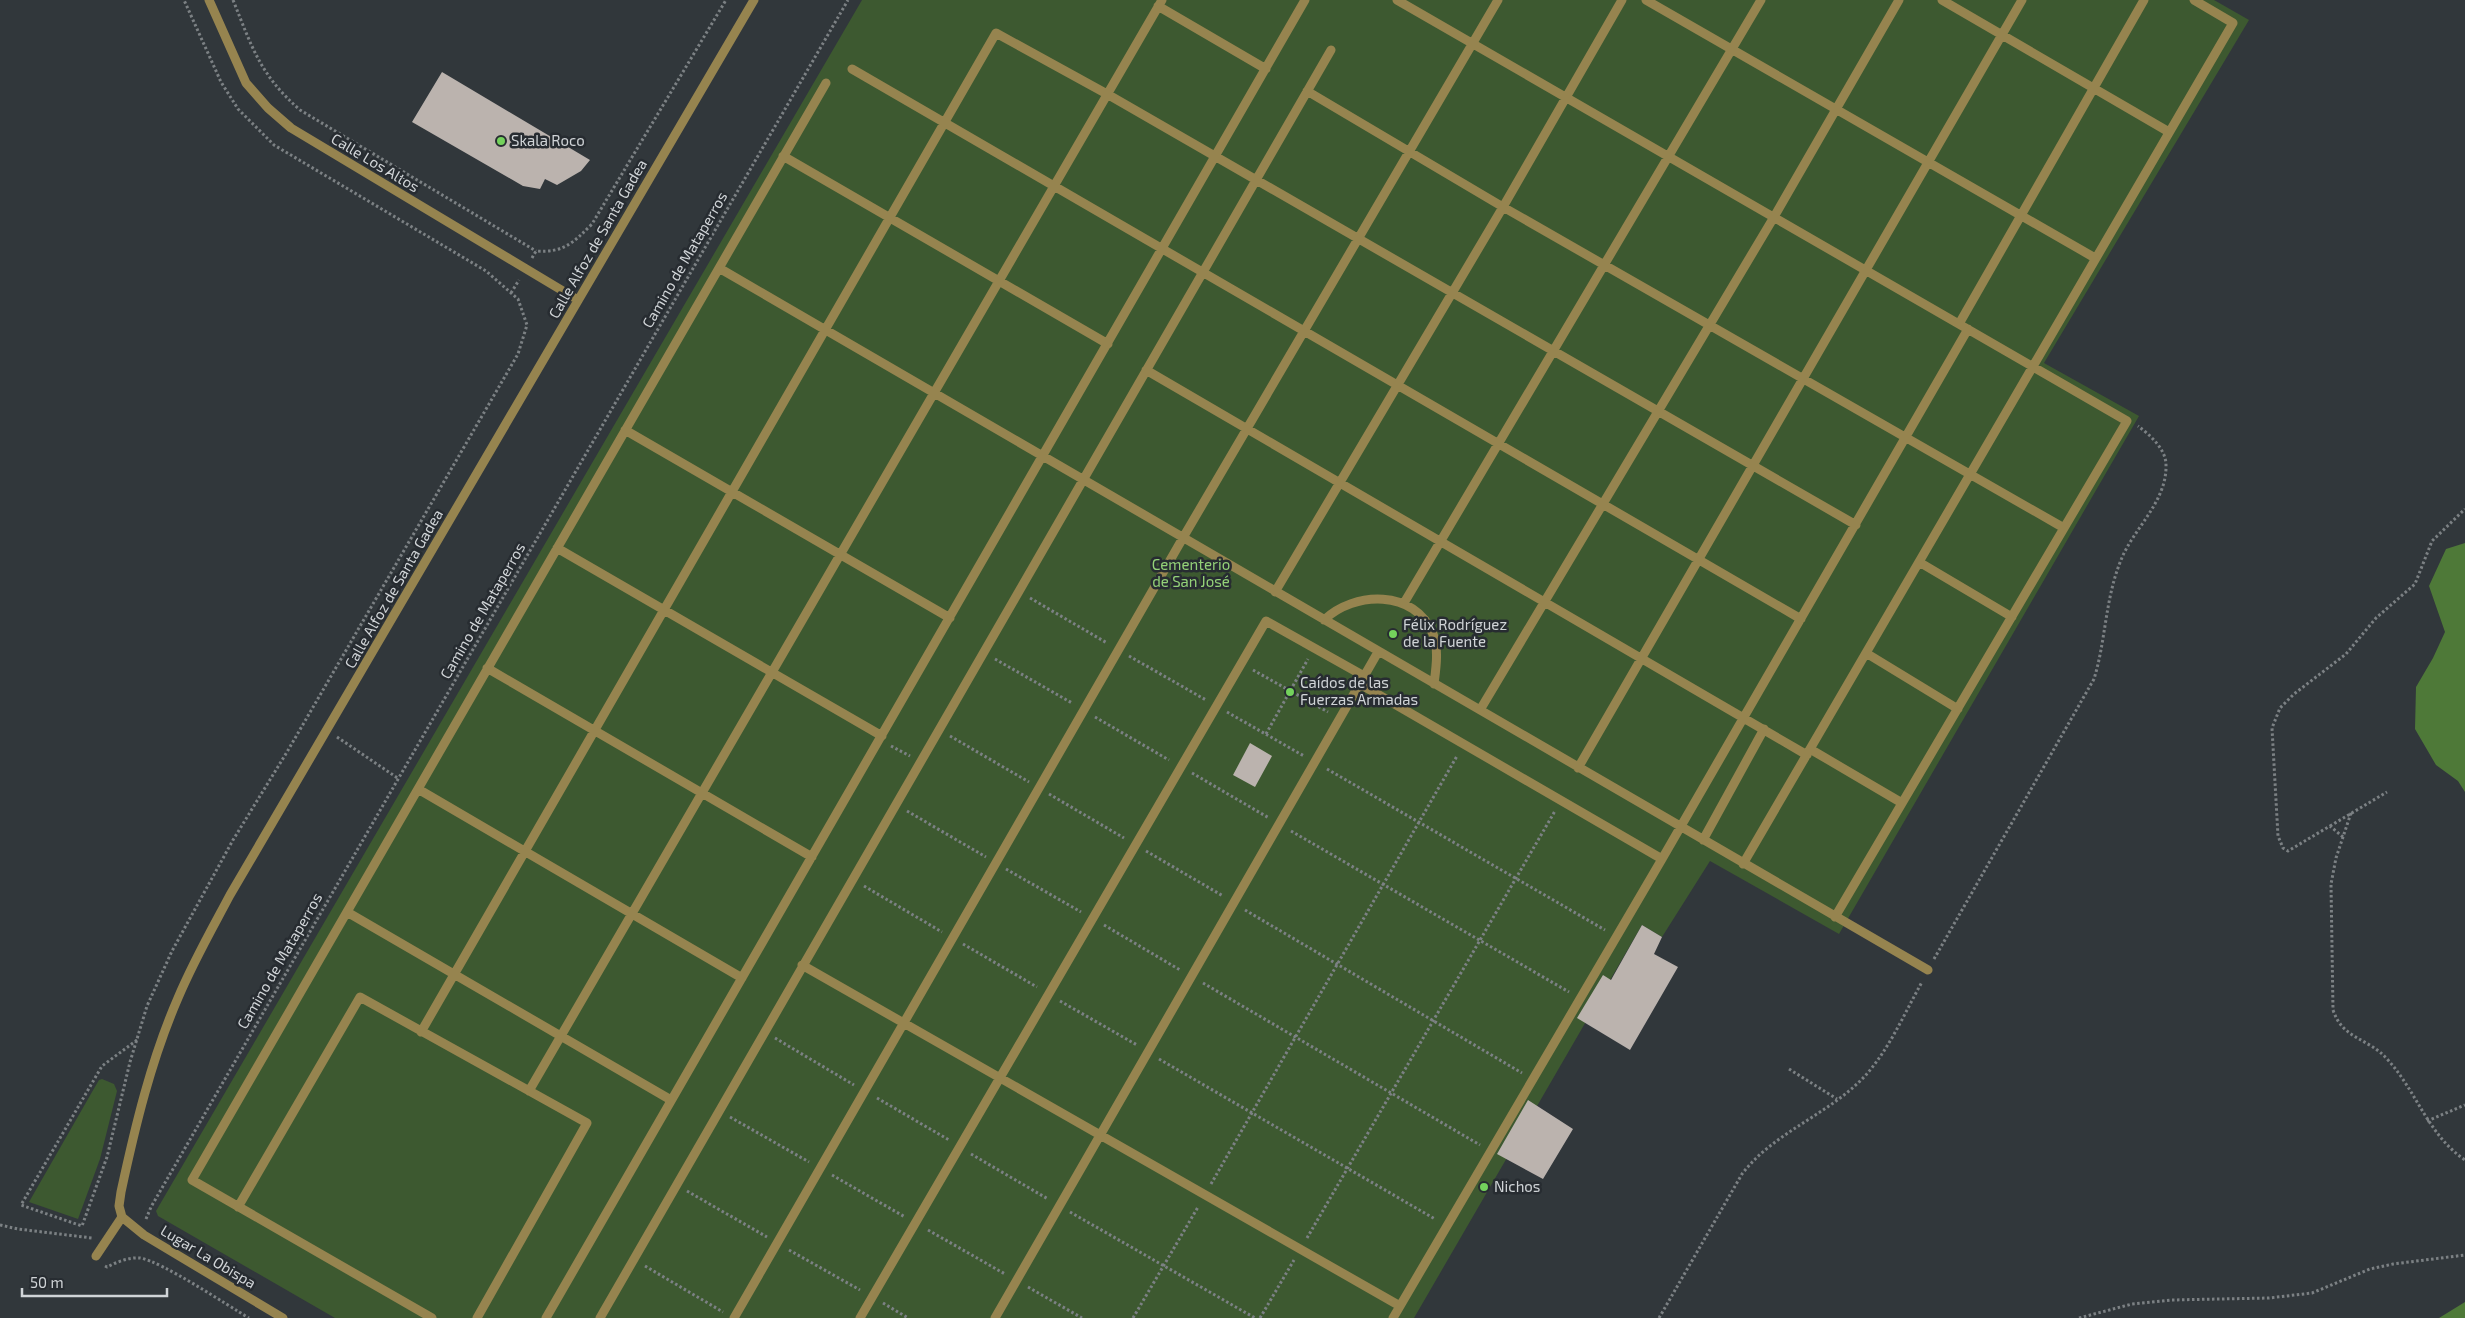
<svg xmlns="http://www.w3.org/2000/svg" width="2465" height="1318" viewBox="0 0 2465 1318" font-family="'Exo 2',sans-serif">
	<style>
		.green { fill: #3d5930 }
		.forest { fill: #4e7938 }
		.building { fill: #bbb3ae }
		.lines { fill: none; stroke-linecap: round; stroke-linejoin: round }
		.path { stroke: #7c8184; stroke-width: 3; stroke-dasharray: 2.5 2.5; stroke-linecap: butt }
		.minor { stroke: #96844f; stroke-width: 9 }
		.poi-dot { fill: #74d25c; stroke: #272c31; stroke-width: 2 }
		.labels { text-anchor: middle; stroke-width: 5; stroke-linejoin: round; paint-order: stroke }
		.poi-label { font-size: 15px; fill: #d0d4d7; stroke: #272c31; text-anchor: start }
		.street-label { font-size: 15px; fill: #d0d4d7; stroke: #272c31 }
		.park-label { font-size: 15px; fill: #94d278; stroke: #272c31 }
	</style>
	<rect width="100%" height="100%" fill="#31373b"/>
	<path class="green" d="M862,0h1352l35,20 -205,343 95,53 -300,518 -129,-73 -48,76 -20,-12 -228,393h-1079l-177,-102 -2,-5z
		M102,1079l12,5 3,7 -17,68 -22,60 -49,-17 63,-110 7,-12z"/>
	<path class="forest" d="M2465,543v249l-7,-11 -22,-16 -21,-36 1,-42 17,-29 12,-26 -16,-46 17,-37z
		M2465,1302v16h-26z"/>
	<path class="building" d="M442,72l148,88 -9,11 -24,14 -12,-6 -5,10 -17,-3 -111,-64z
		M1250,743l22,13 -17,31 -22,-12z
		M1642,925l20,12 -8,17 24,13 -48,83 -53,-32 26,-43 8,5z
		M1528,1100l45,29 -30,50 -46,-25z"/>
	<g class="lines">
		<path class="path" d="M233,0c19,47 27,75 67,110l236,141
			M532,258l4,-7c28,2 38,-9 56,-27l134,-224
			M511,293l8,-13
			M1030,598l77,45
			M1129,656l77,44
			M995,659l77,44
			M1253,670l75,42
			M1227,712l77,44
			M1095,717l74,43
			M1266,734l42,-75
			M950,736l79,46
			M337,737l62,42
			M891,746l19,10
			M1327,769l278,161
			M1192,773l77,45
			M1049,794l75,44
			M907,811l79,46
			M2351,813l-15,45 -5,26 2,126c10,30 35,27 55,50 29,32 40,75 77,100
			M2330,826l57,-34
			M1291,831l278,161
			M2343,837l-13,-11 -42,25 -5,-3 -5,-12 -6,-108 8,-20 14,-14 52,-40 30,-36 39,-34 17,-43 33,-32
			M1146,851l77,45
			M1006,869l75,43
			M864,886l78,46
			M1245,910l277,163
			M1104,925l76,45
			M963,944l74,43
			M1934,959l160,-280c12,-39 11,-80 27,-119 12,-31 46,-58 45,-95 0,-16 -16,-30 -28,-39
			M1203,983l277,162
			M1060,1001l77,44
			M775,1038l79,47
			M137,1040l-35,26 -81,139 61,21 25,-69 23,-95 17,-56 25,-55 61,-111 54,-88 231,-398 9,-29 -9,-26 -32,-28 -212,-126 -36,-36 -17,-27 -37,-82
			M1159,1059l276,160
			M1789,1069l48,30
			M877,1098l72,42
			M730,1117l79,45
			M2427,1121l38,-16
			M971,1154l77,45
			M832,1175l73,42
			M1211,1184l246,-428
			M687,1191l80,46
			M1070,1212l185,106
			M146,1219l5,-12 697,-1207
			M0,1225l18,4 74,9
			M928,1230l77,44
			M1307,1238l248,-427
			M789,1250l71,40
			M105,1266l2,1c10,-5 22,-10 33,-9 21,3 87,47 109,60
			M645,1266l78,46
			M1028,1287l54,31
			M883,1303l25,15
			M1133,1318l65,-111
			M1260,1318l34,-58
			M1659,1318l83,-144c32,-42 86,-59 122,-97 25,-27 40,-63 58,-95
			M2079,1318l53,-14 39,-4 98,-2 43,-5 58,-24 23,-5 72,-9"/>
		<path class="minor" d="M209,0l37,83 22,25 23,20 287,172
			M1397,0l730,421 -292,496
			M1646,0l449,258
			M1942,0l227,132
			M1158,6l108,63
			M852,69l949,550
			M1307,91l196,116 561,321
			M783,156l325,188
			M719,268l1209,702
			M1959,324l185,-324
			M1146,370l661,385
			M625,430l325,188
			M557,548l325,188
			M1919,562l93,55
			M1275,592l228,-385 119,-207
			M1404,603l357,-603
			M1324,620c30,-29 91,-31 109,14 6,15 3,34 1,50
			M1866,653l92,56
			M487,668l325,189
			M1360,684l302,175
			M1480,710l294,-493 125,-217
			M1810,749l92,54
			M1578,768l444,-768
			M418,789l324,189
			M1703,840l61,-111
			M1743,864l490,-841 -39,-23
			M347,912l324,188
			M802,965l598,341
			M421,1032l575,-999 111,61 749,431
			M529,1091l633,-1091
			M238,1207l122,-210 227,126 -110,195
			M122,1217l-3,-11 2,-14c14,-65 30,-132 57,-194 15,-36 34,-69 52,-103l524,-895
			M122,1217l22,18 139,83
			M96,1256l26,-39
			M432,1318l-240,-138 634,-1097
			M546,1318l759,-1318
			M600,1318l731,-1268
			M734,1318l450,-782 314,-536
			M860,1318l406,-697 98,55
			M995,1318l383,-666
			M1393,1318l269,-459 306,-530"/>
	</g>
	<g class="poi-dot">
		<circle cx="501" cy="141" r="5"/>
		<circle cx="1393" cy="634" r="5"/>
		<circle cx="1290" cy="692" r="5"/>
		<circle cx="1484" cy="1187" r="5"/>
	</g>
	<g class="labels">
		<g class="poi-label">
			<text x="511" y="146">Skala Roco</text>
			<text x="1403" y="630">Félix Rodríguez<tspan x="1403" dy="17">de la Fuente</tspan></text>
			<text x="1300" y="688">Caídos de las<tspan x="1300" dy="17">Fuerzas Armadas</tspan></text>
			<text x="1494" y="1192">Nichos</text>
		</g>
		<g class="street-label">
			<text transform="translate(375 163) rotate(31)" y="5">Calle Los Altos</text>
			<text transform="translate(598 239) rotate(-60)" y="5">Calle Alfoz de Santa Gadea</text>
			<text transform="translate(685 260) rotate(-60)" y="5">Camino de Mataperros</text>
			<text transform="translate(394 589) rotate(-60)" y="5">Calle Alfoz de Santa Gadea</text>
			<text transform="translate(483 611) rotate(-60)" y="5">Camino de Mataperros</text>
			<text transform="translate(280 961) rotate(-60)" y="5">Camino de Mataperros</text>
			<text transform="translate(208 1257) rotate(31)" y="5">Lugar La Obispa</text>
		</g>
		<g class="park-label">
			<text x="1191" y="570">Cementerio<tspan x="1191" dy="17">de San José</tspan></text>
		</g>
	</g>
	<path d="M22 1288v8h145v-8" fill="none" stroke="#d0d4d7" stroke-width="2.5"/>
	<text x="30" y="1288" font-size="15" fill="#d0d4d7" stroke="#272c31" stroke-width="4" paint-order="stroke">50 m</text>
</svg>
